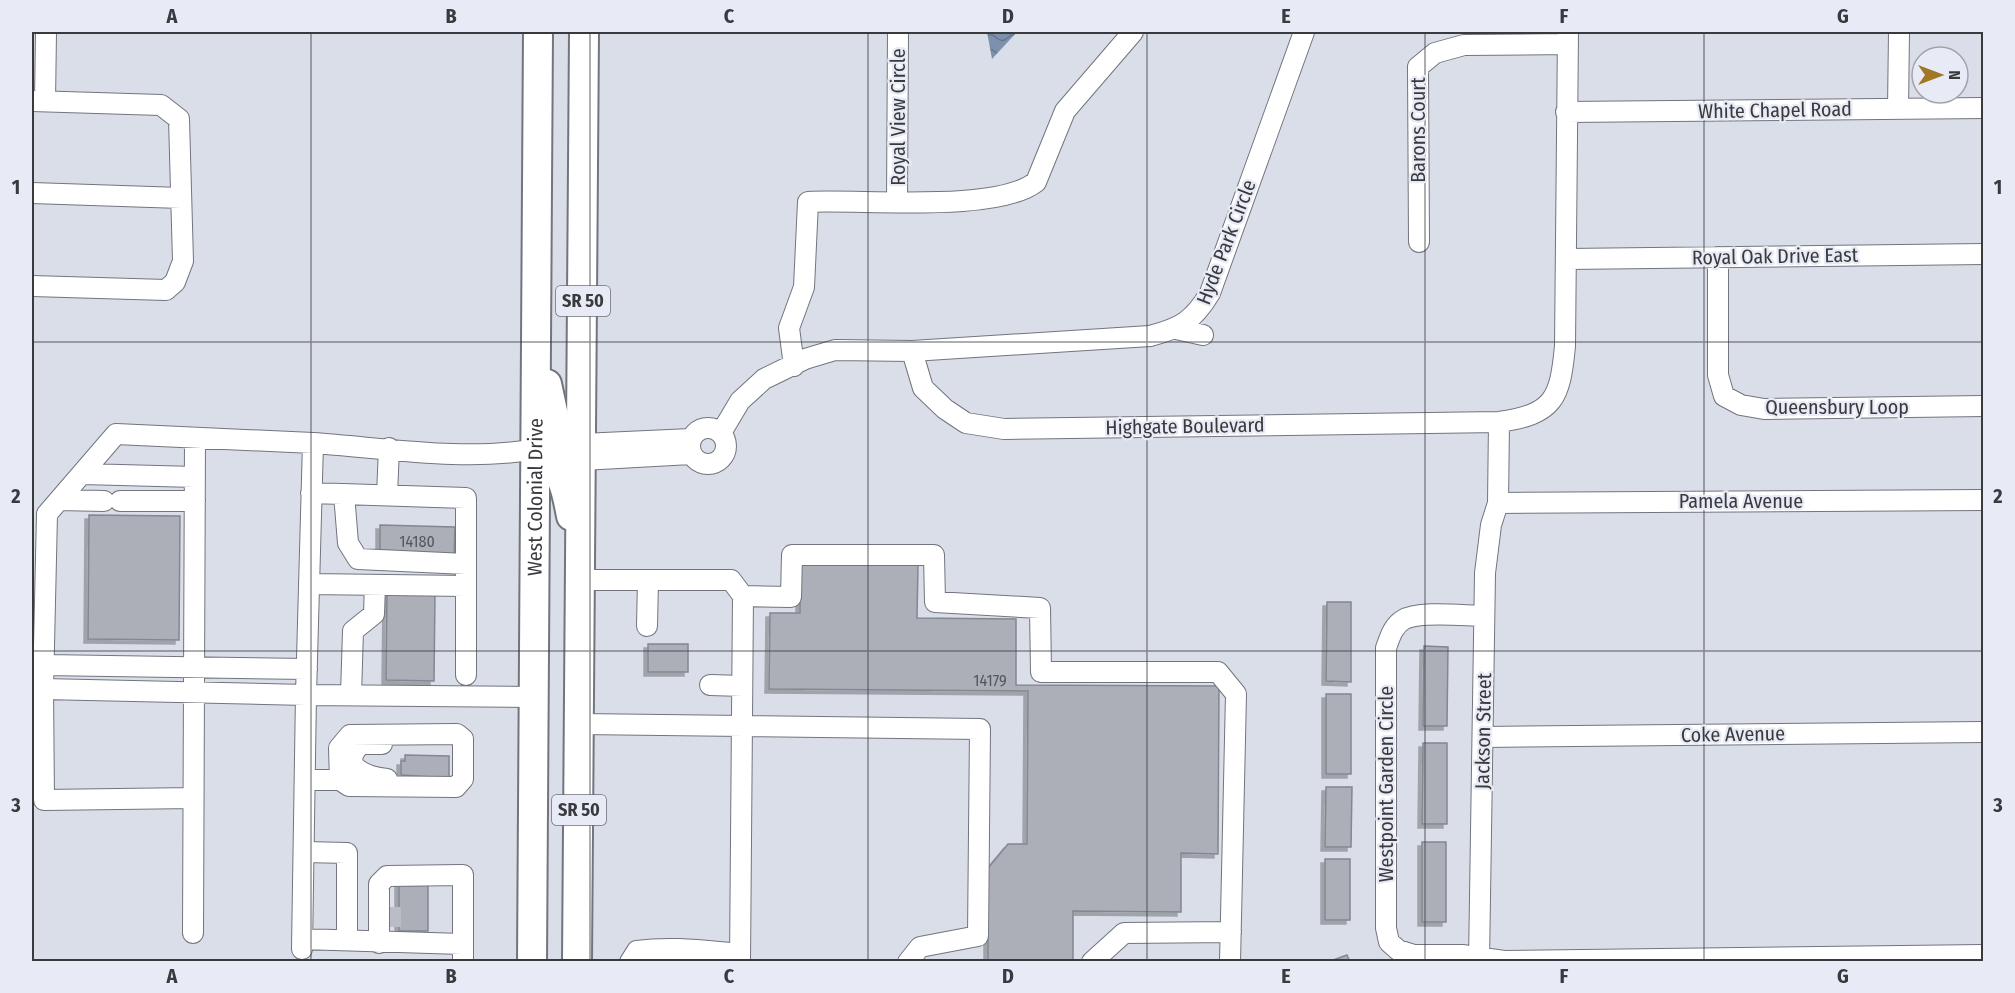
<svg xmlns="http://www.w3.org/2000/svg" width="2015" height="993" viewBox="0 0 2015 993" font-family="'Fira Sans Condensed',sans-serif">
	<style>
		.water { fill: url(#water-waves) }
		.building { fill: #acafb8; stroke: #84878f; stroke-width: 1.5; filter: url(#shadow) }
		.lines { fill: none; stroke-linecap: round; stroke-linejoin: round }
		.minor-tunnel { stroke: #babdc6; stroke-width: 20; stroke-dasharray: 20 10; stroke-linecap: butt }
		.minor-casing { stroke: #72757e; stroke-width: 22 }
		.highway-casing { stroke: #72757e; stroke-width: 32 }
		.minor { stroke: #fff; stroke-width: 20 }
		.highway { stroke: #fff; stroke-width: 28 }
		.grid { fill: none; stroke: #393a3e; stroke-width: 1.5; stroke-opacity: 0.55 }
		.labels { text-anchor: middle; stroke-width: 4.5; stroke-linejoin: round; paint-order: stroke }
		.number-label { font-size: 16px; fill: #56575c }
		.shield { fill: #e8ebf5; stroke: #6e6f75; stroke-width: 1.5 }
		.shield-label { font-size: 18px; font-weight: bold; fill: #393a3e }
		.street-label { font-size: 20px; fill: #393a3e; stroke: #e8ebf5 }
		.neatline { fill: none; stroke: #393a3e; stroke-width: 2 }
		.grid-label { font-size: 20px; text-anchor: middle; font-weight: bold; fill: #393a3e }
	</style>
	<defs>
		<pattern id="water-waves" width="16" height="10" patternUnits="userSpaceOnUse" patternTransform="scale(1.5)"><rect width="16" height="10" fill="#7d90ad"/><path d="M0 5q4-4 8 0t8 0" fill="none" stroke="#67778e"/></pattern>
		<filter id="shadow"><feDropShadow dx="-4" dy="4" stdDeviation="0" flood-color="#0004"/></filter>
	</defs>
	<rect width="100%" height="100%" fill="#dadee8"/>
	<path class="water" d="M987,32h30l-25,27z"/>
	<path class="building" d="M89,515l91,1 -1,124 -91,-1z
		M380,525l75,2 -1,29 -74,-2z
		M800,564l118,1 -1,53 99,1v66l203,1 -1,168 -37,-1v59l-108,-1v51h-85v-94l20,-24h19l1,-153 -259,-2 1,-76h30z
		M387,593h48l-1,88 -48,-1z
		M1327,602h24v80l-25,-1z
		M648,644h40v28h-40z
		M1424,646l24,1 -1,79h-24z
		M1326,694h25v80h-25z
		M1423,743h24v81h-25z
		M405,755l44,1v22l-48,-3v-14h4z
		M1326,787h26l-1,60h-26z
		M1422,842h24v80h-24z
		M1325,859h25v61h-25z
		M399,883l29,1v47h-29z
		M664,951h25v11h-25z
		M1347,955l3,7h-17v-2z"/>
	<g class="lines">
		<path class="minor-tunnel" d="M391,907v21"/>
		<g class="minor-casing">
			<path id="minor" d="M32,101l129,4 18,14 4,142 -8,21 -9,8 -134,-4
				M45,101l1,-69
				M1898,109l1,-77
				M1566,112l418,-4
				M32,193l149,5
				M897,202l1,-170
				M1419,242l-1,-175 17,-14 29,-8 104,-1
				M1718,257v118l6,21 17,9 23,4 220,-3
				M1567,259l417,-5
				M1176,329l27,6
				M912,351l11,37 22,21 21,14 38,6 495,-7c55,-8 61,-23 66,-76l3,-314
				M794,366l-5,-38 15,-41 4,-85c54,-3 188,11 228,-20l29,-71 68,-79
				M690 446a18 18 0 1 1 36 0a18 18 0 1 1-36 0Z
				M721,433l19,-32 24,-22 41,-20 30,-9 77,1 238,-15c31,-8 43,-15 60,-43l94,-261
				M582,444l109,-5
				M582,460l109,-6
				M83,474l112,3
				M311,493l155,5v177
				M344,494l4,49 10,16 108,5
				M387,495l2,-47
				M59,500l45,1
				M120,501h75
				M1498,503l486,-3
				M581,580h150l12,16 -3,366
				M309,584l157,2
				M743,596l48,1 1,-42h142l1,47 105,6 1,64h177l18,22 -6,268
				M1484,616c-19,0 -65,-6 -81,4 -10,6 -13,17 -17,28v280l3,14 9,8 16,5h48l42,6 480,-6
				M647,626l1,-46
				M44,665l263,4
				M710,685l32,1
				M43,689l1,111 149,-2
				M351,695l2,-64 21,-17 1,-29
				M534,697l-228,-2 7,-252c72,5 152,19 223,6
				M580,724l400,5 -2,207 -58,11 -12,15
				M1483,737l501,-5
				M382,744h-21c-24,23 7,33 26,35
				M305,780h35l9,6 107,1 7,-8v-40l-6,-5 -107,1 -11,13 1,32
				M304,852l43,1v86
				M193,933l2,-495
				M302,939l160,5
				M379,943v-59l8,-8 76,-1v87
				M302,949l4,-254 -263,-6 4,-175 69,-80 197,9
				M630,962l7,-11c35,-5 68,0 103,3
				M1092,962l32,-29 107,-1
				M1479,962l6,-389 6,-48 7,-22 1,-81"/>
		</g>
		<g class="highway-casing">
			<g id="highway">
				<path d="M547,384l10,46 25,30"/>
				<path d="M536,449c26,22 29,34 35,67"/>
				<path id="s1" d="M532,962l6,-930"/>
				<path d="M577,962l7,-930"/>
			</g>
		</g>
		<use href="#minor" class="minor"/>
		<use href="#highway" class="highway"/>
	</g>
	<path class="grid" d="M311,32v930M590,32v930M868,32v930M1147,32v930M1425,32v930M1704,32v930M32,342h1952M32,651h1952"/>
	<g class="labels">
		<g class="number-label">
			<text x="417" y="547">14180</text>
			<text x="990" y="686">14179</text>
		</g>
		<g class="shield">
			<rect x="556" y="286" width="54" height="30" rx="4.5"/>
			<rect x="552" y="795" width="54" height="30" rx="4.5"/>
		</g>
		<g class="shield-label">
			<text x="583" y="307">SR 50</text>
			<text x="579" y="816">SR 50</text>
		</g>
		<g class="street-label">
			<text transform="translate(1775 110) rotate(-1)" y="7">White Chapel Road</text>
			<text transform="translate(898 117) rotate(-90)" y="7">Royal View Circle</text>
			<text transform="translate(1418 130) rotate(-90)" y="7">Barons Court</text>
			<text transform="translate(1226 242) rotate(-69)" y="7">Hyde Park Circle</text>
			<text transform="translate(1775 256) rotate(-1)" y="7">Royal Oak Drive East</text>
			<text x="1837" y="414">Queensbury Loop</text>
			<text transform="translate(1185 426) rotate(-1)" y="7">Highgate Boulevard</text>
			<text dy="7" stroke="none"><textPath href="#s1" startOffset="465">West Colonial Drive</textPath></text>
			<text x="1741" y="508">Pamela Avenue</text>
			<text transform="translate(1483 731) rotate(-89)" y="7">Jackson Street</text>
			<text transform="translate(1733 734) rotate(-1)" y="7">Coke Avenue</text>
			<text transform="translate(1386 784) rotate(-90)" y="7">Westpoint Garden Circle</text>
		</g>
	</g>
	<rect width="2015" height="993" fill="none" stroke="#e8ebf5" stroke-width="66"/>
	<g transform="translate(1940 75) rotate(90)"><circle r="28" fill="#e8ebf5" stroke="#a2a4ac" stroke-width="1.5"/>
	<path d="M0-4.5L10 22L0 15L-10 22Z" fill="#a17626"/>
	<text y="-9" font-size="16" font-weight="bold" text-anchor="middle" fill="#393a3e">N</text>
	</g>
	<rect x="33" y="33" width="1949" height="927" class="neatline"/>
	<g class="grid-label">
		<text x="172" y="23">A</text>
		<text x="451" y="23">B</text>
		<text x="729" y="23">C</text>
		<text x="1008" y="23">D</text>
		<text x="1286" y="23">E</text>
		<text x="1564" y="23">F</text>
		<text x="1843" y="23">G</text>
		<text x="16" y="194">1</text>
		<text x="1998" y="194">1</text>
		<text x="16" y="503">2</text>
		<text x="1998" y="503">2</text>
		<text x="16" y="812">3</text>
		<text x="1998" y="812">3</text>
		<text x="172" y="983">A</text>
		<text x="451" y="983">B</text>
		<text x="729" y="983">C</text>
		<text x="1008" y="983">D</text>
		<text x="1286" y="983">E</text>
		<text x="1564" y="983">F</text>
		<text x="1843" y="983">G</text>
	</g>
</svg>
